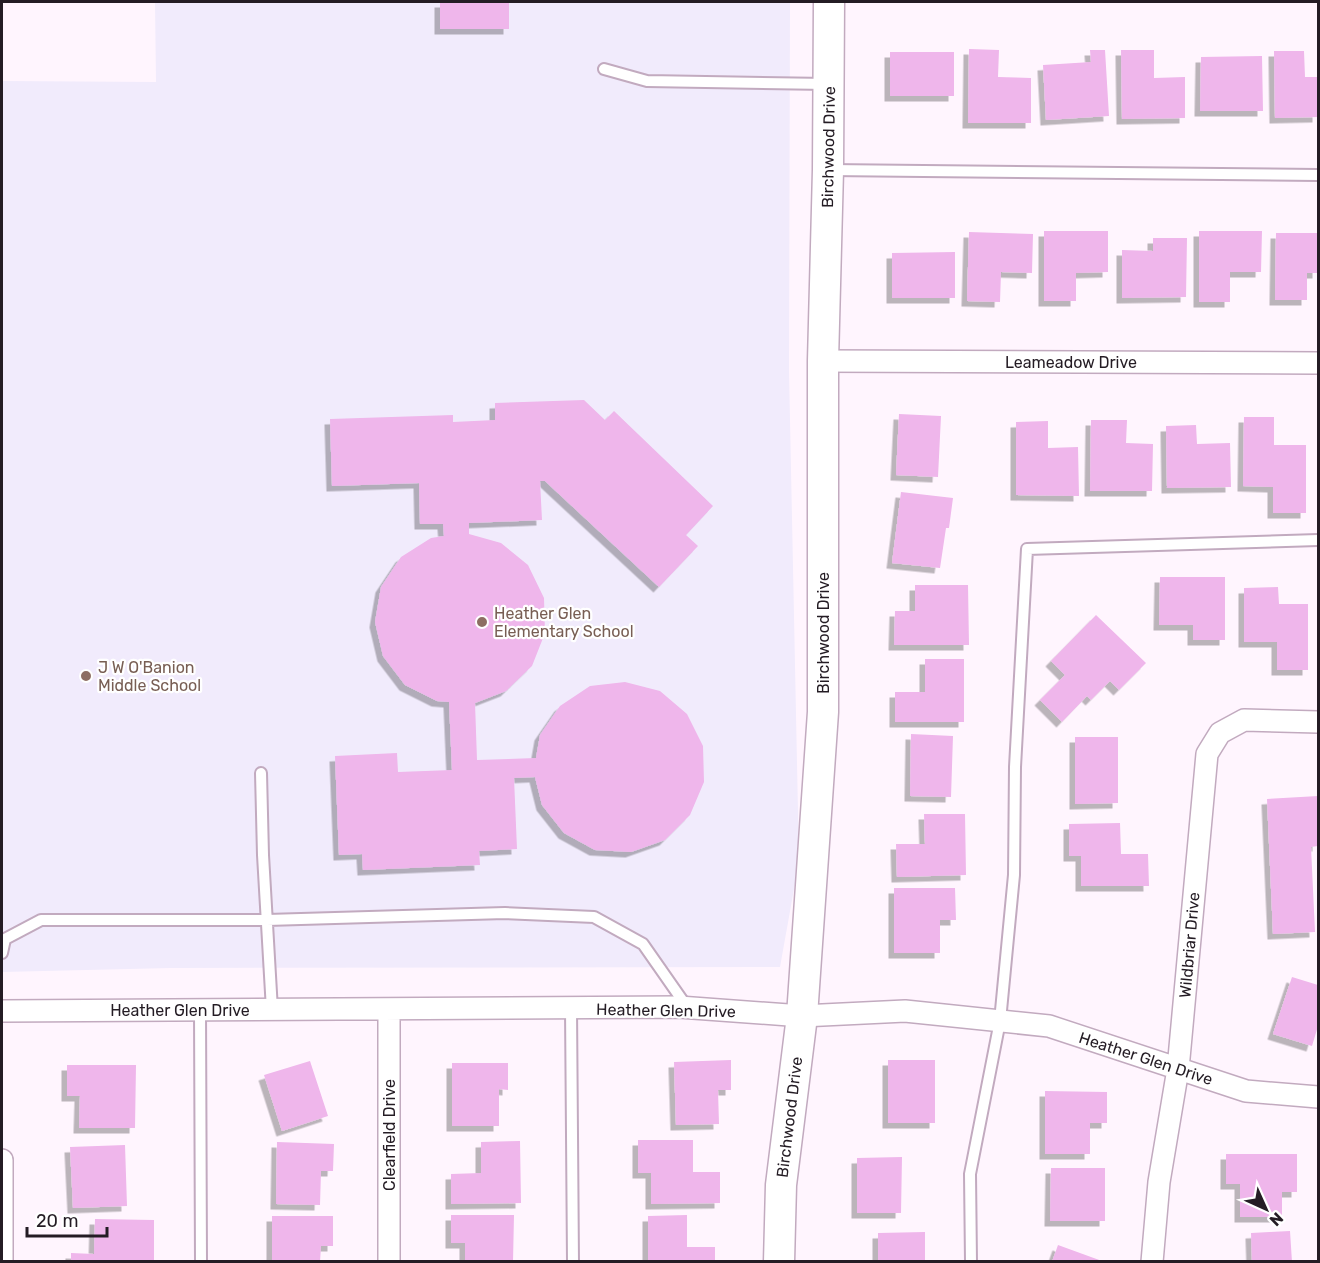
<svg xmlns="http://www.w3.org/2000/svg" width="1320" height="1263" viewBox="0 0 1320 1263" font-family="Rubik,sans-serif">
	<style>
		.education { fill: #f1ebfc }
		.building { fill: #efb6eb; filter: url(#shadow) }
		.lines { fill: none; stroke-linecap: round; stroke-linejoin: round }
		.lane-casing { stroke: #c2aabf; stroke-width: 14 }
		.street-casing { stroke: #c2aabf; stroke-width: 24 }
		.secondary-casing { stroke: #c2aabf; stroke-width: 33 }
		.lane { stroke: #fff; stroke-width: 10 }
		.street { stroke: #fff; stroke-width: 21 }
		.secondary { stroke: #fff; stroke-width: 30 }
		.education-dot { fill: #8d6e63; stroke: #fff; stroke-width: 2 }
		.labels { text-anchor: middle; stroke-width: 4.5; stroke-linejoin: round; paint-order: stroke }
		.street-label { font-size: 16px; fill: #241c24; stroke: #fff }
		.education-label { font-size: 16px; fill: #785e54; stroke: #fff; text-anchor: start }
	</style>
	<defs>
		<filter id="shadow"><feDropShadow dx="-5.5" dy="5.5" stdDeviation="0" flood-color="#0004"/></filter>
	</defs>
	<rect width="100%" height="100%" fill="#fff5fe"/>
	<path class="education" d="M155,2h635l-1,369 10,490 -19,106 -609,1 -169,4v-891l154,1z"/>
	<path class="building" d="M440,2h69v27h-69z
		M969,49l30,1 -1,27 33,1v45h-63z
		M1090,50h15l4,66 -63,4 -3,-55 48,-3z
		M1121,50h33v28l31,-1v41l-63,1z
		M1274,51h30l1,26h13v40l-43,1z
		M890,52h64v44h-64z
		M1262,56l1,55h-63l1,-54z
		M1044,231h64v41l-32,1v28h-32z
		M1199,231h63l-1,41h-31v30h-31z
		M969,232l64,2 -1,39 -31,-1 -1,30 -33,-1z
		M1276,233h42v40h-11v27h-32z
		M1153,238h34l-1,59 -64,1v-48l31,1z
		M955,252v46h-63v-45z
		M584,400l21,20 9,-9 99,95 -27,29 12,11 -39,41 -114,-106h-5l2,39 -73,3v11l32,9 27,22 16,33 1,35 -13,33 -26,25 -31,12 2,57 59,-2 4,-23 20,-29 30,-20 35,-4 35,9 27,23 16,32 1,36 -14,33 -25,25 -34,12 -36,-2 -31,-17 -22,-28 -7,-28 -21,1 3,71 -38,2 1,14 -117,5 -1,-16 -23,1 -4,-99 62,-3 1,19 54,-2 -3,-68 -12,-1 -32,-16 -22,-29 -8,-34 6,-35 20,-30 30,-19 13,-2 -1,-12h-23l-1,-41 -87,3 -2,-67 123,-4v7l42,-2v-17z
		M899,414l42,2 -3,61 -42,-2z
		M1244,417h30v28h32v68h-33v-26l-30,-1z
		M1091,420h36l-1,23 27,1 -1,47h-62z
		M1048,421v27l30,-1 1,49 -63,-1v-73z
		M1196,425l1,19 33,-1 1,44 -64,1 -1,-62z
		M901,492l52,6 -4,30h-3l-6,40 -48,-5z
		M1160,577h65v63h-32v-15h-34z
		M915,585h53l1,60h-75l1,-34h20z
		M1278,587l1,17h29v66h-31v-28h-33v-54z
		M1096,615l50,48 -27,27 -9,-9 -19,19 -4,-4 -25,26 -22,-22 25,-25 -14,-14z
		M925,659h39v63h-69v-30h30z
		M911,734l42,2 -2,61 -41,-1z
		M1075,737h43v66l-43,1z
		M1318,796v50l-7,1 4,85 -42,2 -6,-135z
		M924,814h41l1,61 -69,2 -1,-33h29z
		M1120,823l1,31h27l1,32h-68v-30h-12v-32z
		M894,888h61l1,32h-16v33h-46z
		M1292,977l26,8v41l-6,20 -39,-12z
		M731,1060v30h-13l1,34 -43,1 -2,-63z
		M888,1060h47v63h-47z
		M310,1061l18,55 -46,15 -18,-56z
		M452,1063h56v27l-9,-1v37h-47z
		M67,1065h69l-1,63h-56l1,-32h-13z
		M1045,1091l62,1v31h-17v31h-45z
		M638,1140h55v32h27v31l-69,1v-31h-13z
		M520,1141l1,62 -70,1v-30l30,-1v-31z
		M277,1142l57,2 -1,27h-12l-1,34 -44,-1z
		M125,1145l2,61 -54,2 -3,-61z
		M1226,1154h71v38h-15v25h-42v-33h-14z
		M902,1157l-1,56h-44v-55z
		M1051,1168h54v53h-55z
		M451,1215h63l-1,47h-48v-19h-14z
		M687,1215v32h28v15h-67v-46z
		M272,1216h61v30h-12l-1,16h-48z
		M95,1219l59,1v42h-83v-9l23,1z
		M1290,1231l2,31h-40l-1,-29z
		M925,1232v30h-47v-29z
		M1058,1245l44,16v1h-50z"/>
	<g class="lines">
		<g class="lane-casing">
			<path id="lane" d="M604,69l43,12 181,3
				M829,170l489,5
				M261,773l2,82 9,155
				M2,953l3,-14 36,-19h226l238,-7 89,4 49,27 44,63
				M571,1008l2,254
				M200,1010l1,252
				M971,1262l-1,-88 30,-153 14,-146 1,-108 12,-218 291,-9"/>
		</g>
		<g class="street-casing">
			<path id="street" d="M823,361l495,2
				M2,1011l677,-4 123,9 103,-5 144,15 197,65 72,6
				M2,1160v102
				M389,1262v-253
				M1152,1262l7,-80 19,-113 29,-315 13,-21 24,-13 74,2"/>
		</g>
		<g class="secondary-casing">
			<path id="secondary" d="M779,1262l2,-77 21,-169 21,-304v-351l5,-191 1,-168"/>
		</g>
		<use href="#lane" class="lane"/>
		<use href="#street" class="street"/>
		<use href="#secondary" class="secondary"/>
	</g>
	<g class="education-dot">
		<circle cx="482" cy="622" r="6"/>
		<circle cx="86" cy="676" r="6"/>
	</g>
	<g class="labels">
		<g class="street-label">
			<text transform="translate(828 147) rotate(-89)" y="6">Birchwood Drive</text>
			<text x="1071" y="368">Leameadow Drive</text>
			<text transform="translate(823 633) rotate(-90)" y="6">Birchwood Drive</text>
			<text transform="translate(1189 945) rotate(-85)" y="6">Wildbriar Drive</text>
			<text x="180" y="1016">Heather Glen Drive</text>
			<text transform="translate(666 1010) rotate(1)" y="6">Heather Glen Drive</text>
			<text transform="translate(1146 1058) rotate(18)" y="6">Heather Glen Drive</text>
			<text transform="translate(789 1117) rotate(-83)" y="6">Birchwood Drive</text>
			<text transform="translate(389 1135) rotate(-90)" y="6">Clearfield Drive</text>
		</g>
		<g class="education-label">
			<text x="494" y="619">Heather Glen<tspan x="494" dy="18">Elementary School</tspan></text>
			<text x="98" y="673">J W O'Banion<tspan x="98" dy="18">Middle School</tspan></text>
		</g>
	</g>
	<rect width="1320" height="1263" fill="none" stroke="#241c24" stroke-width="6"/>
	<g transform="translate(1266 1209) rotate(135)" stroke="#ffffff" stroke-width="4.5" paint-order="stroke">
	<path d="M0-4.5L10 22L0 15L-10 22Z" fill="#241c24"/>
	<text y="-9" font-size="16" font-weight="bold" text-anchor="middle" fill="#241c24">N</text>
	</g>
	<path d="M27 1227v9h80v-9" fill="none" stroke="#241c24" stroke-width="3"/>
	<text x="36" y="1227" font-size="18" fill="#241c24" stroke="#ffffff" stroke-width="4.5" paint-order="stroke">20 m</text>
</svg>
